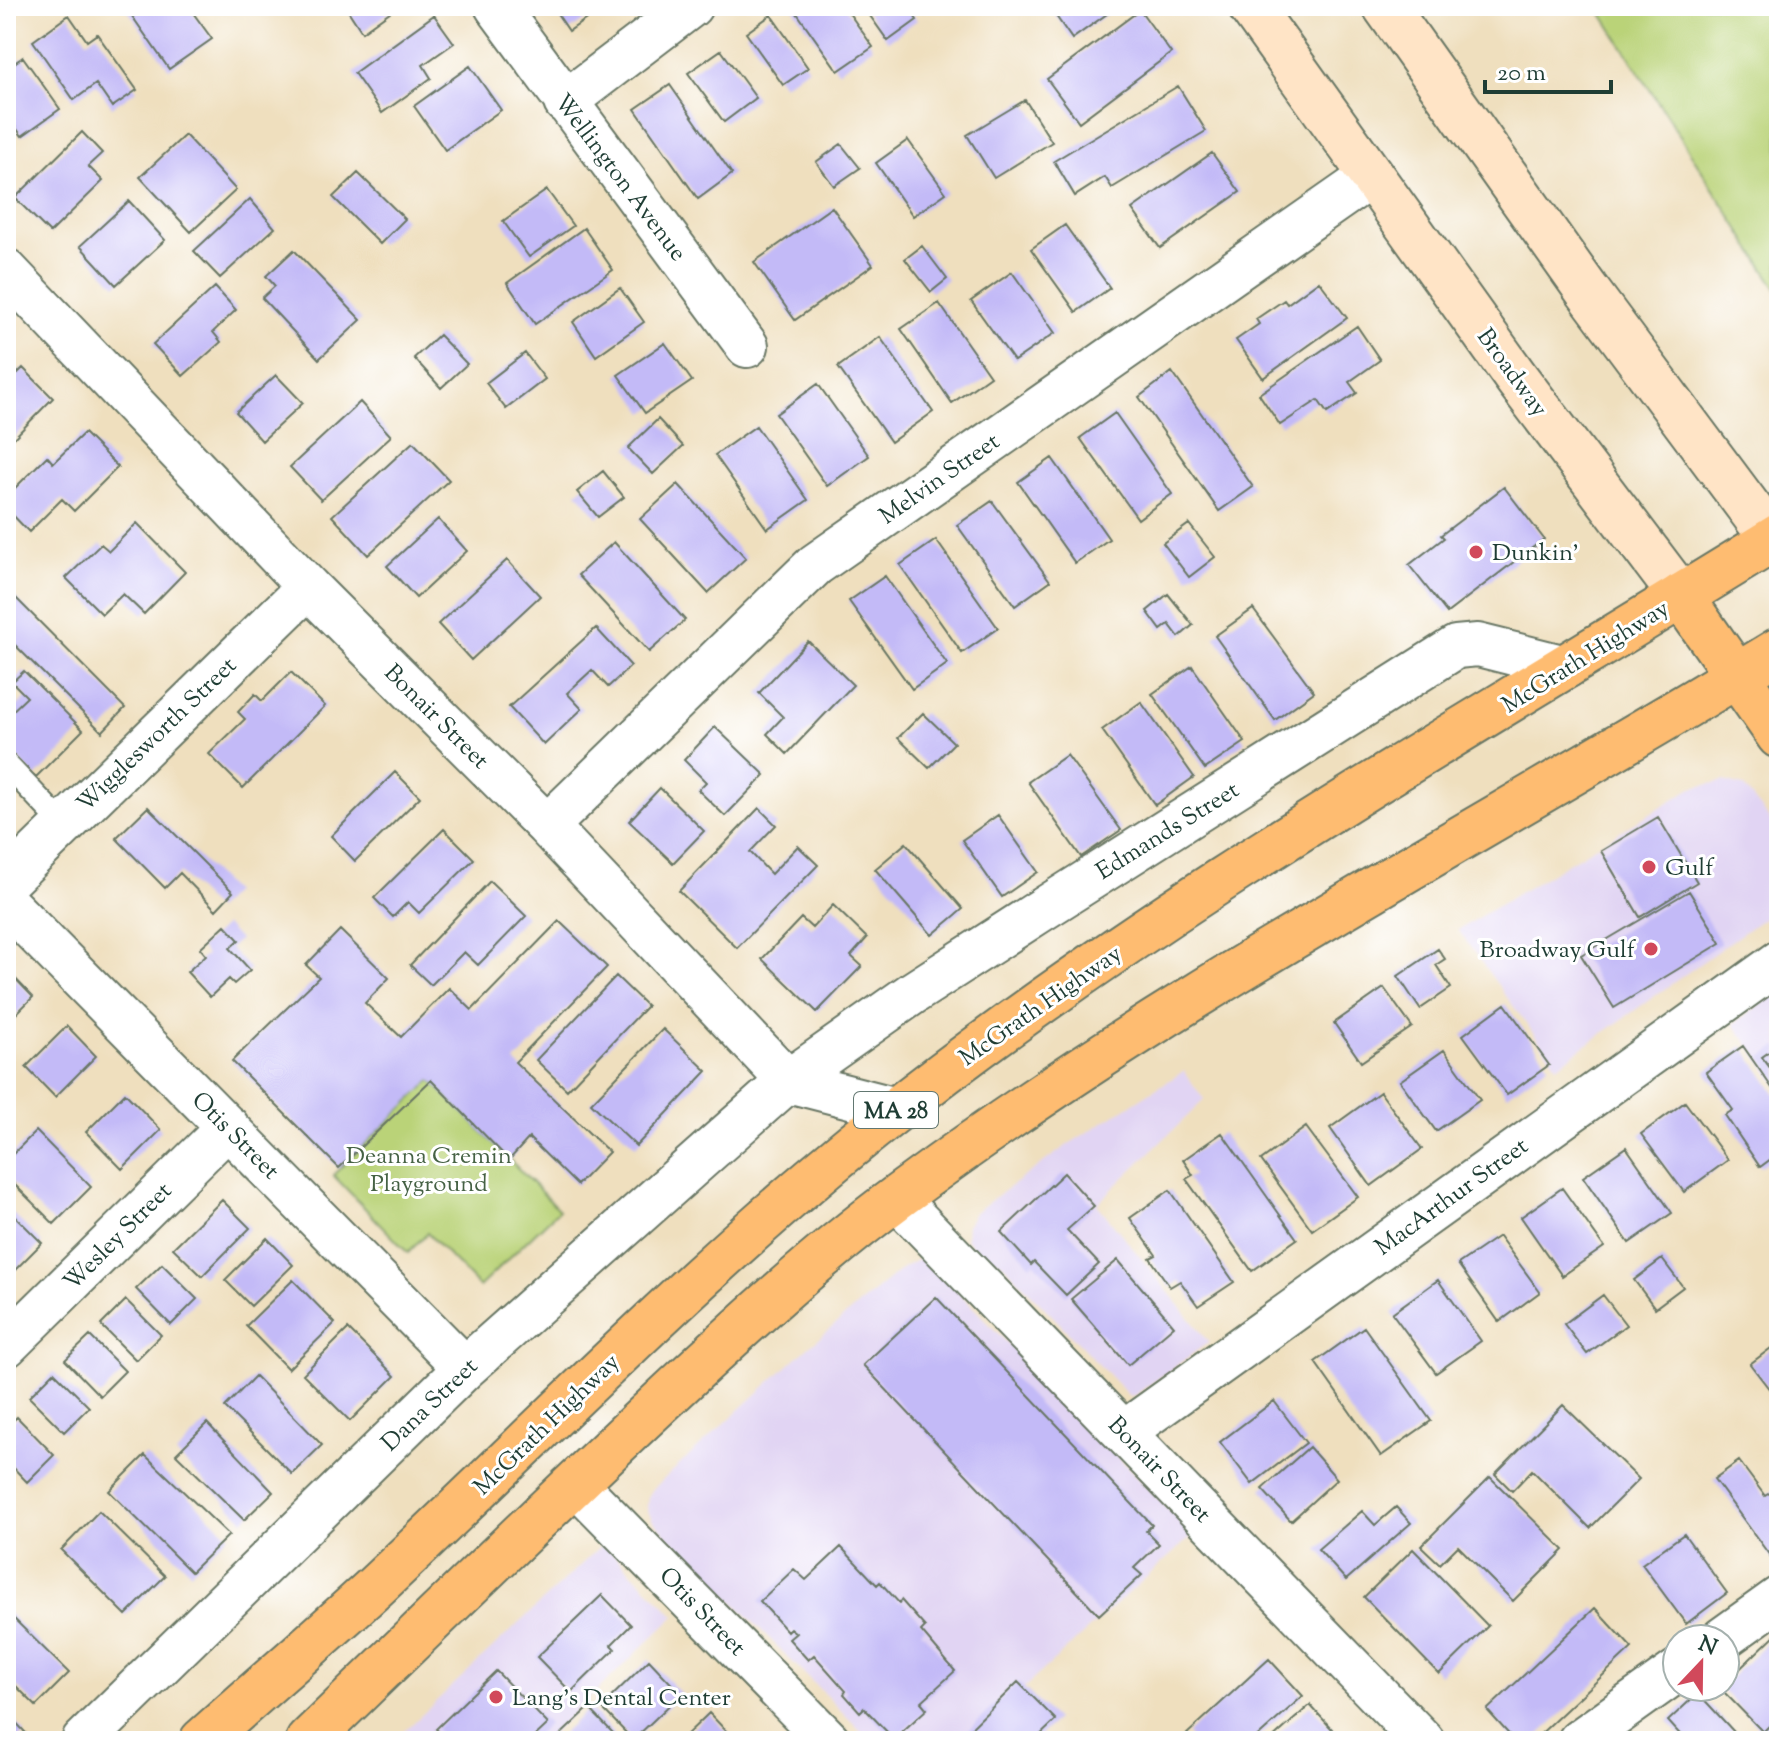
<svg xmlns="http://www.w3.org/2000/svg" width="1785" height="1747" viewBox="0 0 1785 1747" font-family="'Sorts Mill Goudy',serif">
	<style>
		.built { fill: #e1d4f3 }
		.green { fill: #bad378; stroke: #6c8856; stroke-width: 2 }
		.building { fill: #c3baf7 }
		.lines { fill: none; stroke-linecap: round; stroke-linejoin: round }
		.lane-casing { stroke: #687664; stroke-width: 26 }
		.street-casing { stroke: #687664; stroke-width: 46 }
		.secondary-casing { stroke: #687664; stroke-width: 48 }
		.primary-casing { stroke: #687664; stroke-width: 48 }
		.highway-casing { stroke: #687664; stroke-width: 48 }
		.lane { stroke: #fff; stroke-width: 22 }
		.street { stroke: #fff; stroke-width: 42 }
		.secondary { stroke: #ffe4c6; stroke-width: 44 }
		.primary { stroke: #febc71; stroke-width: 44 }
		.highway { stroke: #febc71; stroke-width: 44 }
		.poi-dot { fill: #d1495b; stroke: #fff; stroke-width: 3 }
		.labels { text-anchor: middle; stroke-width: 6; stroke-linejoin: round; paint-order: stroke }
		.shield { fill: #fff; stroke: #627771; stroke-width: 2 }
		.shield-label { font-size: 22px; font-weight: bold; fill: #1f3d34 }
		.street-label { font-size: 24px; fill: #1f3d34; stroke: #fff }
		.poi-label { font-size: 24px; fill: #1f3d34; stroke: #fff; text-anchor: start }
		.park-label { font-size: 24px; fill: #466245; stroke: #fff }
	</style>
	<rect width="100%" height="100%" fill="#fff"/>
	<filter id="ink" filterUnits="userSpaceOnUse"><feTurbulence type="fractalNoise" baseFrequency=".0125" numOctaves="2"/><feDisplacementMap in="SourceGraphic" scale="16" xChannelSelector="R" yChannelSelector="G"/><feConvolveMatrix kernelMatrix="1 2 1 2 8 2 1 2 1" color-interpolation-filters="sRGB"/></filter>
	<filter id="wash" filterUnits="userSpaceOnUse"><feTurbulence type="fractalNoise" baseFrequency=".006" numOctaves="4" result="noise"/><feDisplacementMap in="SourceGraphic" scale="32" xChannelSelector="R" yChannelSelector="G"/><feGaussianBlur stdDeviation="1.8" result="paint"/><feColorMatrix in="noise" values="0 0 0 0 0 0 0 0 0 0 0 0 0 0 0 0 0 1.4 0 .05"/><feComposite in="paint" operator="in"/></filter>
	<g filter="url(#wash)">
		<rect width="100%" height="100%" fill="#efdfbe"/>
		<path class="built" d="M1724,781l19,5 36,45v76l-222,159 -99,-136 234,-142z
			M1779,991v96l-45,-63z
			M1184,1071l20,29 -107,104 112,138 -74,53 -6,1 -127,-133 -27,-12 -9,-13 1,-13 7,-12 95,-69z
			M919,1259l13,2 32,37 229,237 -228,206h-94l-219,-221 -5,-12 1,-11 5,-8 153,-140 98,-82z
			M602,1545l4,1 69,70 -131,125h-150z"/>
		<path class="green" d="M1597,6h182v286z
			M431,1080l128,130 -80,77 -52,-54 -19,20 -75,-78z"/>
		<g id="blocks">
			<path class="building" d="M125,6h63l24,33 -43,30z
				M345,6h53l-36,26z
				M552,6h53l-36,25z
				M792,6h52l29,41 -35,24z
				M863,6h44l10,14 -29,21z
				M1049,6h69l-46,33z
				M1140,10l31,43 -92,69 -32,-43z
				M69,15l18,26 10,-7 40,56 -25,17 -16,-23 -22,16 -41,-59z
				M434,15l20,28 -31,22 8,13 -49,35 -28,-40z
				M771,15l37,53 -25,17 -37,-52z
				M721,50l35,48 -32,24 -36,-49z
				M23,57l37,52 -38,27 -16,-22v-45z
				M470,66l31,44 -56,40 -31,-44z
				M670,85l62,89 -34,25 -63,-90z
				M1178,86l28,45 -94,57 -7,-11 -30,19 -21,-35z
				M1025,100l27,42 -58,36 -27,-43z
				M82,132l20,21 -14,13 15,15 -53,52 -35,-35z
				M185,135l51,55 -45,42 -51,-55z
				M908,140l38,53 -33,23 -37,-53z
				M841,144l19,24 -26,18 -18,-24z
				M1212,153l28,39 -80,56 -28,-39z
				M358,173l47,46 -25,25 -47,-47z
				M547,190l26,36 -44,31 -26,-36z
				M250,199l25,29 -55,50 -26,-27z
				M129,201l36,39 -49,45 -36,-39z
				M832,207l41,58 -78,55 -41,-58z
				M1065,225l45,63 -34,24 -45,-63z
				M584,228l29,42 -78,54 -28,-41z
				M922,246l25,33 -16,13 -26,-33z
				M294,250l67,70 -42,39 -57,-61 13,-12 -9,-10z
				M1012,272l43,61 -41,28 -43,-60z
				M1319,281l28,37 -84,60 -27,-38 23,-16 -3,-5 28,-19 3,4z
				M215,287l21,23 -23,22 8,10 -38,34 -30,-32z
				M620,288l24,34 -48,34 -23,-34z
				M939,303l51,73 -38,27 -51,-74z
				M1357,326l23,34 -31,22 8,11 -30,20 -9,-13 -38,25 -21,-31z
				M439,335l28,29 -26,24 -27,-30z
				M880,337l53,75 -42,30 -53,-75z
				M665,343l27,38 -47,32 -27,-38z
				M525,353l20,26 -39,30 -20,-26z
				M23,368l30,30 -47,48v-61z
				M1172,372l81,115 -34,24 -80,-114z
				M276,375l27,28 -41,38 -26,-29z
				M818,384l51,72 -42,30 -51,-72z
				M360,402l31,34 -70,64 -31,-33z
				M1115,413l57,81 -34,25 -58,-81z
				M658,419l25,27 -30,28 -25,-26z
				M756,426l52,74 -41,29 -52,-74z
				M84,433l34,34 -44,44 -12,-12 -33,33 -23,-24v-11l41,-41 6,7z
				M413,442l36,38 -81,75 -36,-39z
				M1052,458l57,81 -34,24 -57,-81z
				M603,471l21,26 -26,20 -21,-25z
				M678,484l68,74 -38,35 -68,-74z
				M1504,487l40,52 -97,74 -38,-48 35,-27 -3,-3z
				M992,501l58,80 -35,25 -58,-81z
				M438,519l29,32 -51,47 -29,-32z
				M137,523l48,49 -41,42 -21,-20 -21,20 -36,-36 35,-34 8,7z
				M1189,524l26,33 -26,20 -26,-34z
				M936,540l62,88 -36,25 -62,-88z
				M614,542l71,78 -36,32 -71,-77z
				M507,560l33,36 -69,64 -33,-36z
				M885,576l62,88 -35,25 -63,-88z
				M6,588l119,120 -23,24 -96,-96z
				M1168,594l25,31 -14,12 -10,-13 -8,6 -14,-19z
				M1253,609l61,83 -39,28 -60,-84z
				M596,628l35,38 -23,21 -16,-17 -25,23 15,16 -38,36 -35,-38z
				M808,641l45,44 -66,69 -20,-20 16,-17 -24,-24z
				M1192,666l53,76 -40,27 -53,-75z
				M24,671l59,59 -47,47 -30,-30v-33l2,1 19,-18 -15,-15z
				M291,672l34,34 -82,82 -34,-34 36,-35 -7,-7 17,-18 7,7z
				M1141,702l53,75 -39,28 -53,-75z
				M923,713l31,30 -25,25 -31,-30z
				M715,727l50,48 -40,41 -27,-26 8,-8 -22,-22z
				M1067,755l54,75 -40,27 -53,-75z
				M395,772l25,25 -65,64 -24,-25z
				M660,788l44,43 -31,32 -44,-42z
				M148,807l85,85 -17,18 -36,-37 -15,15 -49,-50z
				M759,808l17,17 -26,27 21,22 27,-28 20,19 -81,83 -58,-57z
				M998,815l40,57 -36,25 -40,-57z
				M1658,817l39,65 -57,35 -39,-66z
				M444,829l30,30 -55,54 -11,-11 -15,15 -19,-19z
				M906,843l57,66 -31,26 -57,-66z
				M490,881l36,35 -48,49 -14,-13 -33,33 -21,-20z
				M1689,891l32,52 -107,65 -33,-53z
				M833,905l34,33 -16,18 11,10 -45,46 -55,-53 39,-41 11,10z
				M559,921l48,46 -92,95 94,90 -32,33 -48,-47 -20,22 -78,-80 -92,88 -107,-107 87,-84 -13,-12 34,-35 49,48 -24,25 36,34 48,-49 23,22z
				M225,925l14,15 -9,8 20,22 -16,14 -5,-5 -19,18 -23,-25 19,-17 -6,-7z
				M1438,949l7,10 -9,6 15,23 -31,21 -22,-33z
				M6,969l27,28 -27,27z
				M616,976l31,30 -80,84 -31,-30z
				M1384,988l28,39 -51,35 -27,-39z
				M1505,1004l44,61 -42,30 -44,-60z
				M67,1026l29,30 -41,41 -29,-30z
				M663,1029l44,42 -71,75 -45,-43z
				M1779,1045v35l-17,-23z
				M1743,1046l36,52v55l-19,14 -35,-52 8,-5 -27,-38z
				M1444,1050l36,50 -44,31 -36,-50z
				M1380,1092l42,57 -51,37 -41,-58z
				M125,1093l36,37 -39,39 -36,-37z
				M1685,1102l43,58 -44,32 -43,-58z
				M1306,1127l52,70 -46,33 -51,-70z
				M36,1131l55,56 -37,37 -48,-48v-15z
				M1222,1133l75,106 -45,32 -66,-92 7,-4 -10,-15z
				M1626,1147l46,66 -43,30 -46,-66z
				M1064,1173l30,33 -27,24 32,34 -33,31 -32,-33 -3,3 -30,-33z
				M1562,1188l42,59 -42,29 -41,-59z
				M1170,1190l64,92 -36,24 -18,-25 -10,6 -20,-29 6,-3 -26,-37z
				M222,1200l28,28 -48,48 -29,-28z
				M6,1207l36,36 -34,34 -2,-2z
				M1499,1236l41,56 -41,30 -41,-58z
				M267,1238l26,27 -42,41 -26,-26z
				M1662,1259l21,28 -28,21 -21,-28z
				M1118,1260l56,66 -46,39 -57,-66z
				M162,1264l35,35 -26,26 -35,-36z
				M293,1280l42,43 -47,46 -42,-43z
				M1438,1280l43,61 -45,32 -44,-60z
				M1603,1295l23,30 -39,29 -23,-30z
				M936,1297l216,228 -6,6 13,13 -25,24 8,7 -43,40 -236,-250z
				M126,1300l35,35 -25,25 -35,-35z
				M1364,1327l67,94 -50,35 -66,-94z
				M348,1329l47,47 -45,45 -47,-47z
				M90,1336l35,35 -25,25 -35,-36z
				M1779,1342v42l-9,6 -20,-26z
				M54,1372l35,35 -25,25 -35,-35z
				M255,1376l67,69 -30,29 -67,-67z
				M1274,1401l32,42 -54,41 -32,-42z
				M1563,1405l76,74 -49,49 -58,-58 -20,21 -17,-17z
				M17,1417l37,38 -27,27 -21,-22v-33z
				M207,1423l66,69 -29,28 -68,-66z
				M1309,1447l28,32 -46,42 -29,-32z
				M145,1455l84,80 -38,37 -82,-81z
				M1739,1461l26,35 9,-6 5,7v59l-6,4 -59,-81z
				M1490,1477l74,73 -51,51 -55,-55 -18,18 -19,-18z
				M1396,1507l15,16 -65,57 -28,-31 44,-38 13,14z
				M99,1511l66,65 -39,39 -65,-65z
				M1684,1534l43,59 -41,31 -44,-60z
				M841,1547l36,38 3,-3 19,21 2,-3 24,27 -4,4 34,40 -34,31 6,7 -33,30 -30,-31 -4,4 -16,-18 2,-3 -32,-36 -6,5 -19,-21 7,-6 -6,-5 -3,3 -27,-30 34,-32 12,11z
				M1413,1549l75,77 -49,48 -75,-77z
				M602,1595l29,30 -20,20 4,4 -44,43 -34,-35z
				M1595,1608l37,40 -99,93h-18l-28,-31z
				M6,1611l63,62 -33,33 -30,-30z
				M1779,1631v85l-16,16 -44,-45h6v-4z
				M1269,1659l34,37 -50,45h-60l-6,-7z
				M649,1660l32,34 -48,46 -32,-33z
				M496,1671l52,53 -18,17h-82l-12,-12z
				M1018,1682l38,38 -22,21h-76z
				M1698,1693l37,40 -9,8h-40l-18,-20z
				M1310,1705l33,36h-73z
				M589,1708l25,26 -8,7h-52z
				M6,1712l19,20 -9,9h-10z
				M709,1713l22,23 -5,5h-46z
				M1763,1732l9,9h-19z"/>
		</g>
	</g>
	<g filter="url(#ink)">
		<use href="#blocks" fill-opacity="0" stroke="#687664" stroke-width="2"/>
		<g class="lines">
			<g class="lane-casing">
				<path id="lane" d="M6,764l57,60"/>
			</g>
			<g class="street-casing">
				<path id="street" d="M496,6l251,340
					M565,102l126,-96
					M6,270l302,317 239,239 241,255 109,28
					M547,826l268,-261 555,-388
					M6,882l302,-295
					M6,903l459,465
					M896,1198l527,543
					M6,1346l222,-219
					M1124,1432l655,-470
					M575,1483l254,258
					M1722,1639l57,-41
					M83,1741l382,-373 323,-287 125,-88 127,-82 416,-264 22,-2 88,22
					M1579,1741l98,-70"/>
			</g>
			<g class="secondary-casing">
				<path id="secondary" d="M1250,6l267,373 164,217
					M1385,6l201,283 187,251"/>
			</g>
			<g class="primary-casing">
				<path id="primary" d="M1681,596l98,140"/>
			</g>
			<g class="highway-casing">
				<path id="highway" d="M202,1741c57,-51 115,-101 172,-153 168,-157 328,-324 508,-467 280,-222 594,-397 897,-585
					M308,1741c112,-109 225,-219 340,-327 81,-76 162,-152 251,-218 277,-206 586,-366 880,-546"/>
			</g>
			<use href="#lane" class="lane"/>
			<use href="#street" class="street"/>
			<use href="#secondary" class="secondary"/>
			<use href="#primary" class="primary"/>
			<use href="#highway" class="highway"/>
		</g>
	</g>
	<g class="poi-dot">
		<circle cx="1476" cy="552" r="8"/>
		<circle cx="1649" cy="867" r="8"/>
		<circle cx="1651" cy="949" r="8"/>
		<circle cx="496" cy="1697" r="8"/>
	</g>
	<g class="labels">
		<rect class="shield" x="854" y="1092" width="84" height="36" rx="6"/>
		<g class="shield-label">
			<text x="896" y="1118">MA 28</text>
		</g>
		<g class="street-label">
			<text transform="translate(621 177) rotate(53)" y="8">Wellington Avenue</text>
			<text transform="translate(1513 372) rotate(54)" y="8">Broadway</text>
			<text transform="translate(939 478) rotate(-35)" y="8">Melvin Street</text>
			<text transform="translate(1585 656) rotate(-32)" y="8">McGrath Highway</text>
			<text transform="translate(437 716) rotate(45)" y="8">Bonair Street</text>
			<text transform="translate(156 734) rotate(-44)" y="8">Wigglesworth Street</text>
			<text transform="translate(1167 830) rotate(-32)" y="8">Edmands Street</text>
			<text transform="translate(1040 1005) rotate(-35)" y="8">McGrath Highway</text>
			<text transform="translate(236 1135) rotate(45)" y="8">Otis Street</text>
			<text transform="translate(1451 1196) rotate(-36)" y="8">MacArthur Street</text>
			<text transform="translate(117 1236) rotate(-45)" y="8">Wesley Street</text>
			<text transform="translate(429 1404) rotate(-44)" y="8">Dana Street</text>
			<text transform="translate(546 1424) rotate(-44)" y="8">McGrath Highway</text>
			<text transform="translate(1160 1469) rotate(46)" y="8">Bonair Street</text>
			<text transform="translate(703 1611) rotate(46)" y="8">Otis Street</text>
		</g>
		<g class="poi-label">
			<text x="1492" y="560">Dunkin'</text>
			<text x="1665" y="875">Gulf</text>
			<text x="1635" y="957" text-anchor="end">Broadway Gulf</text>
			<text x="512" y="1705">Lang's Dental Center</text>
		</g>
		<g class="park-label">
			<text x="429" y="1163">Deanna Cremin<tspan x="429" dy="28">Playground</tspan></text>
		</g>
	</g>
	<rect width="1785" height="1747" fill="none" stroke="#fff" stroke-width="32"/>
	<g transform="translate(1701 1663) rotate(22)"><circle r="38" fill="#ffffff" stroke="#a5b1ae" stroke-width="2"/>
	<path d="M0-6L14 30L0 20L-14 30Z" fill="#d1495b"/>
	<text y="-12" font-size="22" font-weight="bold" text-anchor="middle" fill="#1f3d34">N</text>
	</g>
	<path d="M1485 80v12h126v-12" fill="none" stroke="#1f3d34" stroke-width="4"/>
	<text x="1497" y="80" font-size="24" fill="#1f3d34" stroke="#ffffff" stroke-width="6" paint-order="stroke">20 m</text>
</svg>
